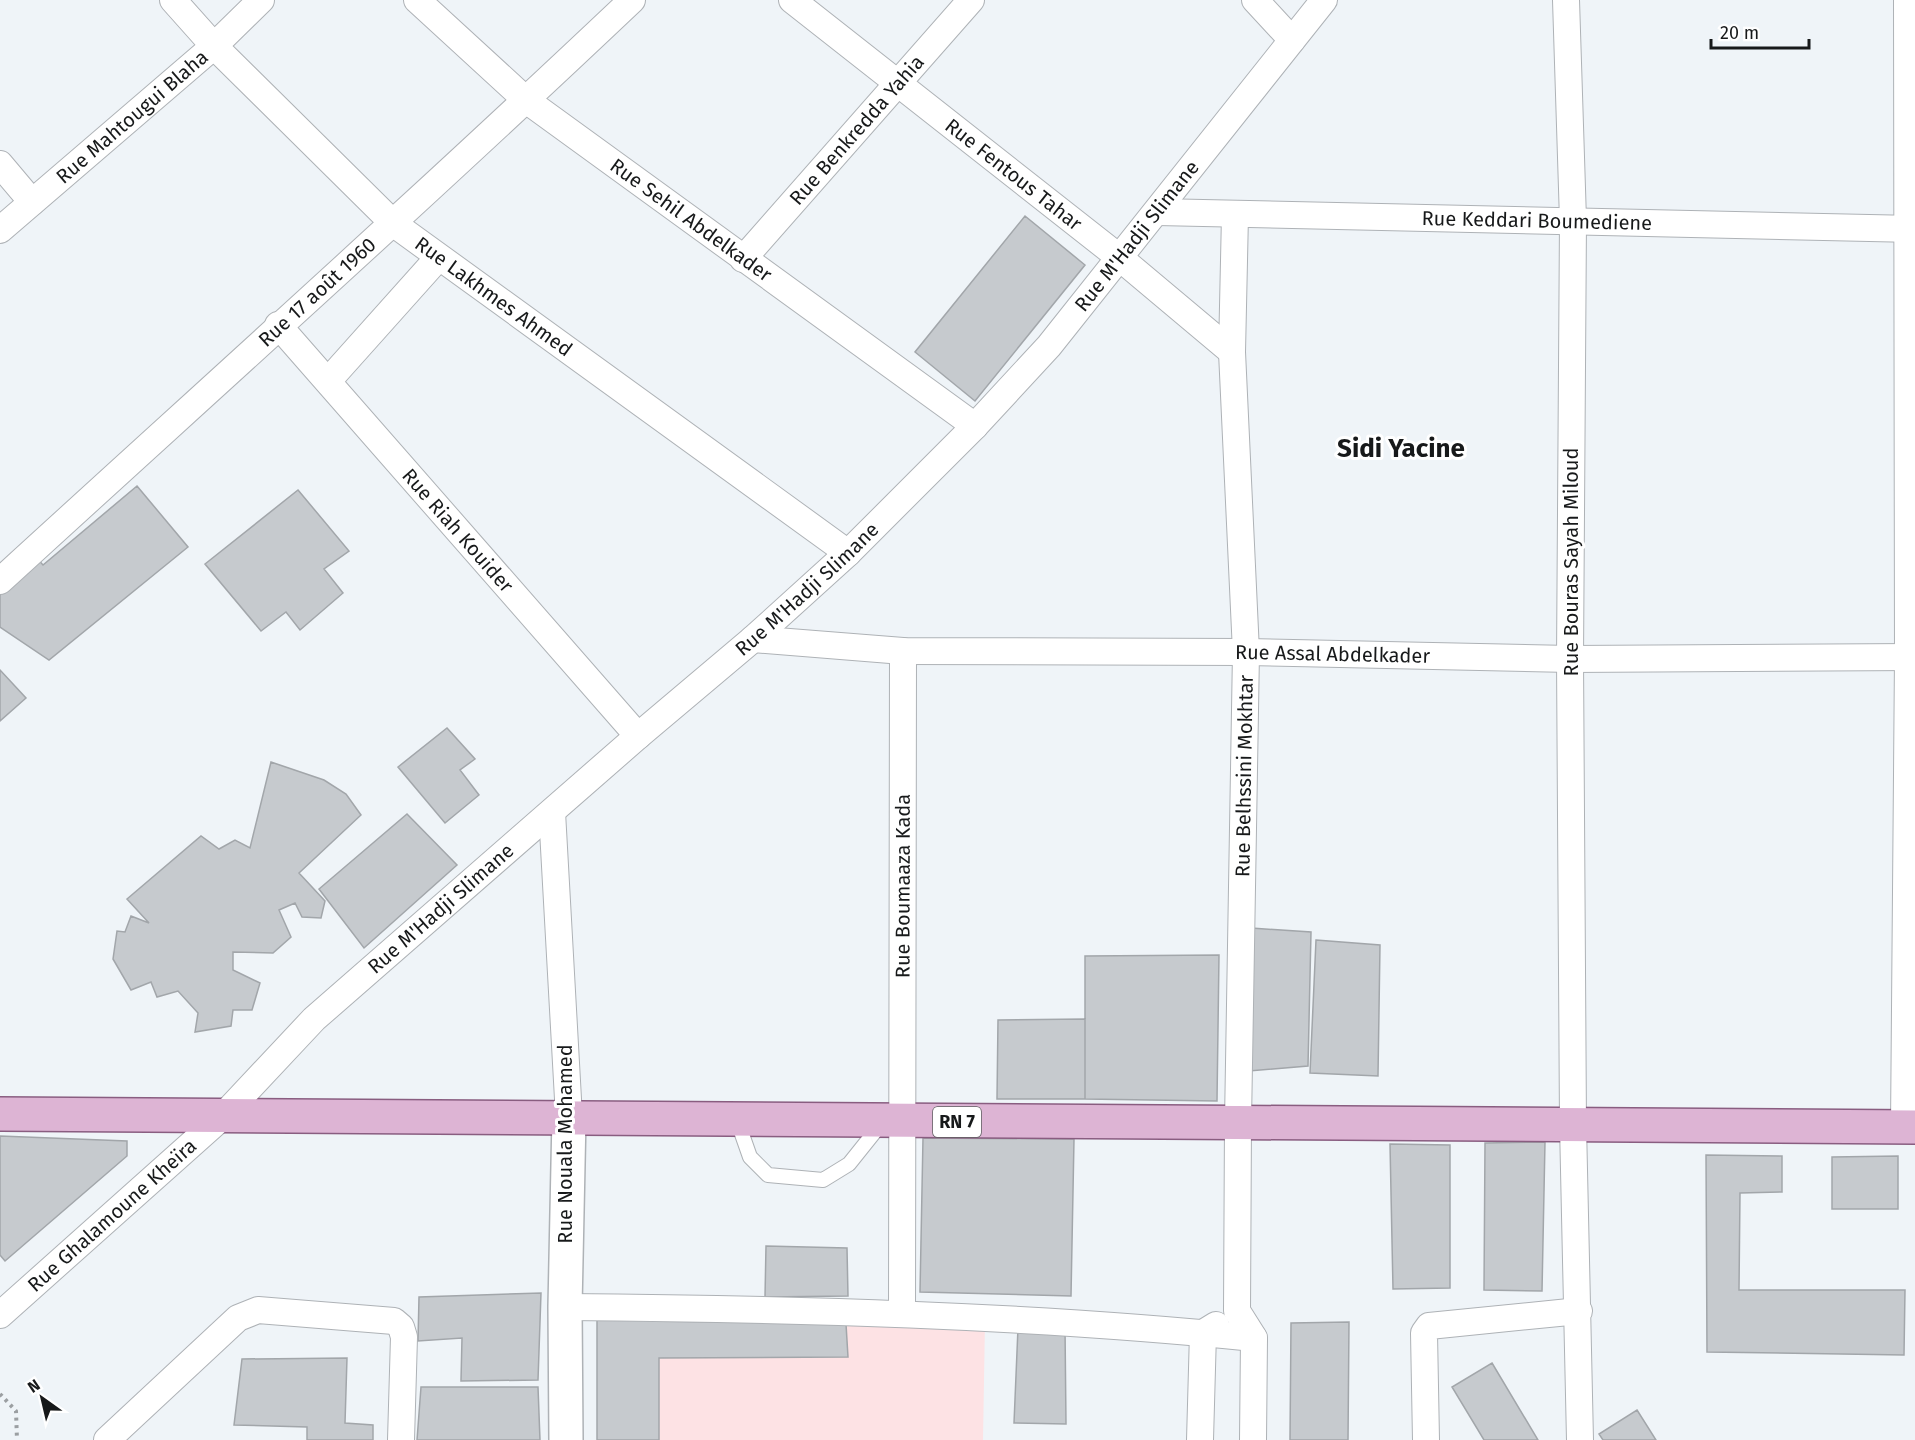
<svg xmlns="http://www.w3.org/2000/svg" width="1915" height="1440" viewBox="0 0 1915 1440" font-family="'Fira Sans',sans-serif">
	<style>
		.education { fill: #fde2e4 }
		.building { fill: #c6cace; stroke: #a2a6aa; stroke-width: 1.5 }
		.lines { fill: none; stroke-linecap: round; stroke-linejoin: round }
		.lane-casing { stroke: #aeb2b6; stroke-width: 16 }
		.street-casing { stroke: #aeb2b6; stroke-width: 28 }
		.secondary-casing { stroke: #aeb2b6; stroke-width: 36 }
		.primary-casing { stroke: #895d80; stroke-width: 36 }
		.path { stroke: #9b9fa2; stroke-width: 4; stroke-dasharray: 3 4.5; stroke-linecap: butt }
		.lane { stroke: #fff; stroke-width: 14 }
		.street { stroke: #fff; stroke-width: 26 }
		.secondary { stroke: #fff; stroke-width: 33 }
		.primary { stroke: #ddb4d4; stroke-width: 33 }
		.labels { text-anchor: middle; stroke-width: 6; stroke-linejoin: round; paint-order: stroke }
		.shield { fill: #fff; stroke: #5d5e5f; stroke-width: 1.5 }
		.shield-label { font-size: 18px; font-weight: bold; fill: #17191a }
		.street-label { font-size: 20px; fill: #17191a; stroke: #fff }
		.district-label { font-size: 26px; font-weight: bold; fill: #17191a; stroke: #fff }
	</style>
	<rect width="100%" height="100%" fill="#eff4f8"/>
	<path class="education" d="M603,1318l382,4 -2,118h-378z"/>
	<path class="building" d="M1025,216l60,49 -110,136 -60,-49z
		M137,486l51,61 -139,113 -49,-33v-34l36,-36 7,8z
		M298,490l51,61 -25,18 19,24 -43,37 -14,-18 -25,19 -56,-67z
		M0,670l26,28 -26,23z
		M447,728l28,31 -15,11 19,25 -34,28 -47,-56z
		M271,762l53,18 22,14 15,21 -62,58 26,28 -4,17 -19,-1 -7,-14 -16,7 12,27 -18,16 -40,-1v18l27,13 -8,27h-19l-2,16 -36,6 3,-19 -20,-22 -21,6 -6,-15 -20,8 -18,-31 4,-28 8,1 6,-16 18,7 -22,-24 74,-63 18,13 16,-9 15,8z
		M407,814l50,51 -93,83 -45,-59z
		M1251,928l60,4 -3,134 -59,5z
		M1316,940l64,5 -2,131 -68,-3z
		M1219,955l-2,146 -132,-2v-143z
		M1085,1019v80h-88l1,-79z
		M0,1136l127,5v15l-122,105 -5,-6z
		M923,1138l151,1 -3,157 -151,-4z
		M1545,1142l-3,149 -58,-1 1,-147z
		M1390,1144l60,1v143l-57,1z
		M1706,1155l76,1v36l-42,1 -1,97h166l-1,65 -197,-3z
		M1898,1156v53h-66v-52z
		M766,1246l81,2 1,48 -83,1z
		M541,1293l-3,87 -77,1 1,-43 -44,3 1,-44z
		M597,1317l249,7 2,33 -189,1v82h-62z
		M1349,1322l-1,118h-58l1,-117z
		M1065,1327l1,97 -52,-1 4,-95z
		M347,1358l-2,65 28,2v15h-66v-13l-73,-2 8,-66z
		M1492,1363l46,77h-54l-32,-53z
		M421,1387h117l2,53h-123z
		M1637,1410l19,30h-53l-4,-6z"/>
	<g class="lines">
		<g class="lane-casing">
			<path id="lane" d="M737,1120l13,37 18,18 55,5 26,-16 32,-40"/>
		</g>
		<g class="street-casing">
			<g id="street">
				<path id="s1" d="M173,0l41,46 180,178 454,329"/>
				<path id="s2" d="M417,0l109,100 449,326"/>
				<path id="s3" d="M792,0l328,258 112,94"/>
				<path d="M1255,0l37,40"/>
				<path d="M1566,0l7,220 -3,439 3,466 7,315"/>
				<path d="M0,164l32,38"/>
				<path id="s4" d="M1157,212l758,17"/>
				<path d="M1235,215l-3,137 14,300 -8,470 -1,189 17,27 -1,102"/>
				<path id="s5" d="M0,230l214,-184 47,-46"/>
				<path id="s6" d="M743,259l228,-259"/>
				<path id="s7" d="M278,325l360,411"/>
				<path d="M328,381l110,-123"/>
				<path id="s8" d="M0,581c211,-193 424,-384 632,-581"/>
				<path id="s9" d="M753,639l150,12 343,1 324,7 345,-2"/>
				<path d="M552,812l17,305"/>
				<path d="M1904,1127l4,-470 -1,-657"/>
				<path d="M565,1307c230,2 460,8 689,31"/>
				<path id="s10" d="M902,1314l1,-663"/>
				<path id="s11" d="M0,1315l223,-199 91,-97 324,-283 115,-97 95,-86 127,-127 74,-80 275,-346"/>
				<path d="M107,1440l131,-122 20,-8 136,11 7,6 3,10 -3,103"/>
				<path d="M1200,1440l3,-107 13,-8"/>
				<path d="M1426,1440l-2,-107 5,-7 150,-15"/>
			</g>
		</g>
		<g class="secondary-casing">
			<path id="secondary" d="M566,1440l-1,-133 4,-190"/>
		</g>
		<g class="primary-casing">
			<path id="primary" d="M0,1114l1915,13"/>
		</g>
		<path class="path" d="M0,1394l16,17 1,29"/>
		<use href="#lane" class="lane"/>
		<use href="#street" class="street"/>
		<use href="#secondary" class="secondary"/>
		<use href="#primary" class="primary"/>
	</g>
	<g class="labels">
		<rect class="shield" x="933" y="1107" width="48" height="30" rx="4.5"/>
		<g class="shield-label">
			<text x="957" y="1128">RN 7</text>
		</g>
		<g class="street-label">
			<text dy="7" stroke="none"><textPath href="#s5" startOffset="174">Rue Mahtougui Blaha</textPath></text>
			<text dy="7" stroke="none"><textPath href="#s6" startOffset="172">Rue Benkredda Yahia</textPath></text>
			<text dy="7" stroke="none"><textPath href="#s3" startOffset="282">Rue Fentous Tahar</textPath></text>
			<text dy="7" stroke="none"><textPath href="#s4" startOffset="380">Rue Keddari Boumediene</textPath></text>
			<text dy="7" stroke="none"><textPath href="#s2" startOffset="352">Rue Sehil Abdelkader</textPath></text>
			<text dy="7" stroke="none"><textPath href="#s11" startOffset="1570">Rue M'Hadji Slimane</textPath></text>
			<text dy="7" stroke="none"><textPath href="#s8" startOffset="429">Rue 17 août 1960</textPath></text>
			<text dy="7" stroke="none"><textPath href="#s1" startOffset="438">Rue Lakhmes Ahmed</textPath></text>
			<text dy="7" stroke="none"><textPath href="#s7" startOffset="273">Rue Riah Kouider</textPath></text>
			<text transform="translate(1571 562) rotate(-90)" y="7">Rue Bouras Sayah Miloud</text>
			<text dy="7" stroke="none"><textPath href="#s11" startOffset="1086">Rue M'Hadji Slimane</textPath></text>
			<text dy="7" stroke="none"><textPath href="#s9" startOffset="580">Rue Assal Abdelkader</textPath></text>
			<text transform="translate(1244 776) rotate(-89)" y="7">Rue Belhssini Mokhtar</text>
			<text dy="7" stroke="none"><textPath href="#s10" startOffset="428">Rue Boumaaza Kada</textPath></text>
			<text dy="7" stroke="none"><textPath href="#s11" startOffset="600">Rue M'Hadji Slimane</textPath></text>
			<text transform="translate(565 1144) rotate(-90)" y="7">Rue Nouala Mohamed</text>
			<text dy="7" stroke="none"><textPath href="#s11" startOffset="150">Rue Ghalamoune Kheïra</textPath></text>
		</g>
		<g class="district-label">
			<text x="1401" y="457">Sidi Yacine</text>
		</g>
	</g>
	<g transform="translate(42 1398) rotate(326)" stroke="#ffffff" stroke-width="4.5" paint-order="stroke">
	<path d="M0-4.5L10 22L0 15L-10 22Z" fill="#17191a"/>
	<text y="-9" font-size="16" font-weight="bold" text-anchor="middle" fill="#17191a">N</text>
	</g>
	<path d="M1711 39v9h98v-9" fill="none" stroke="#17191a" stroke-width="3"/>
	<text x="1720" y="39" font-size="18" fill="#17191a" stroke="#ffffff" stroke-width="4.5" paint-order="stroke">20 m</text>
</svg>
